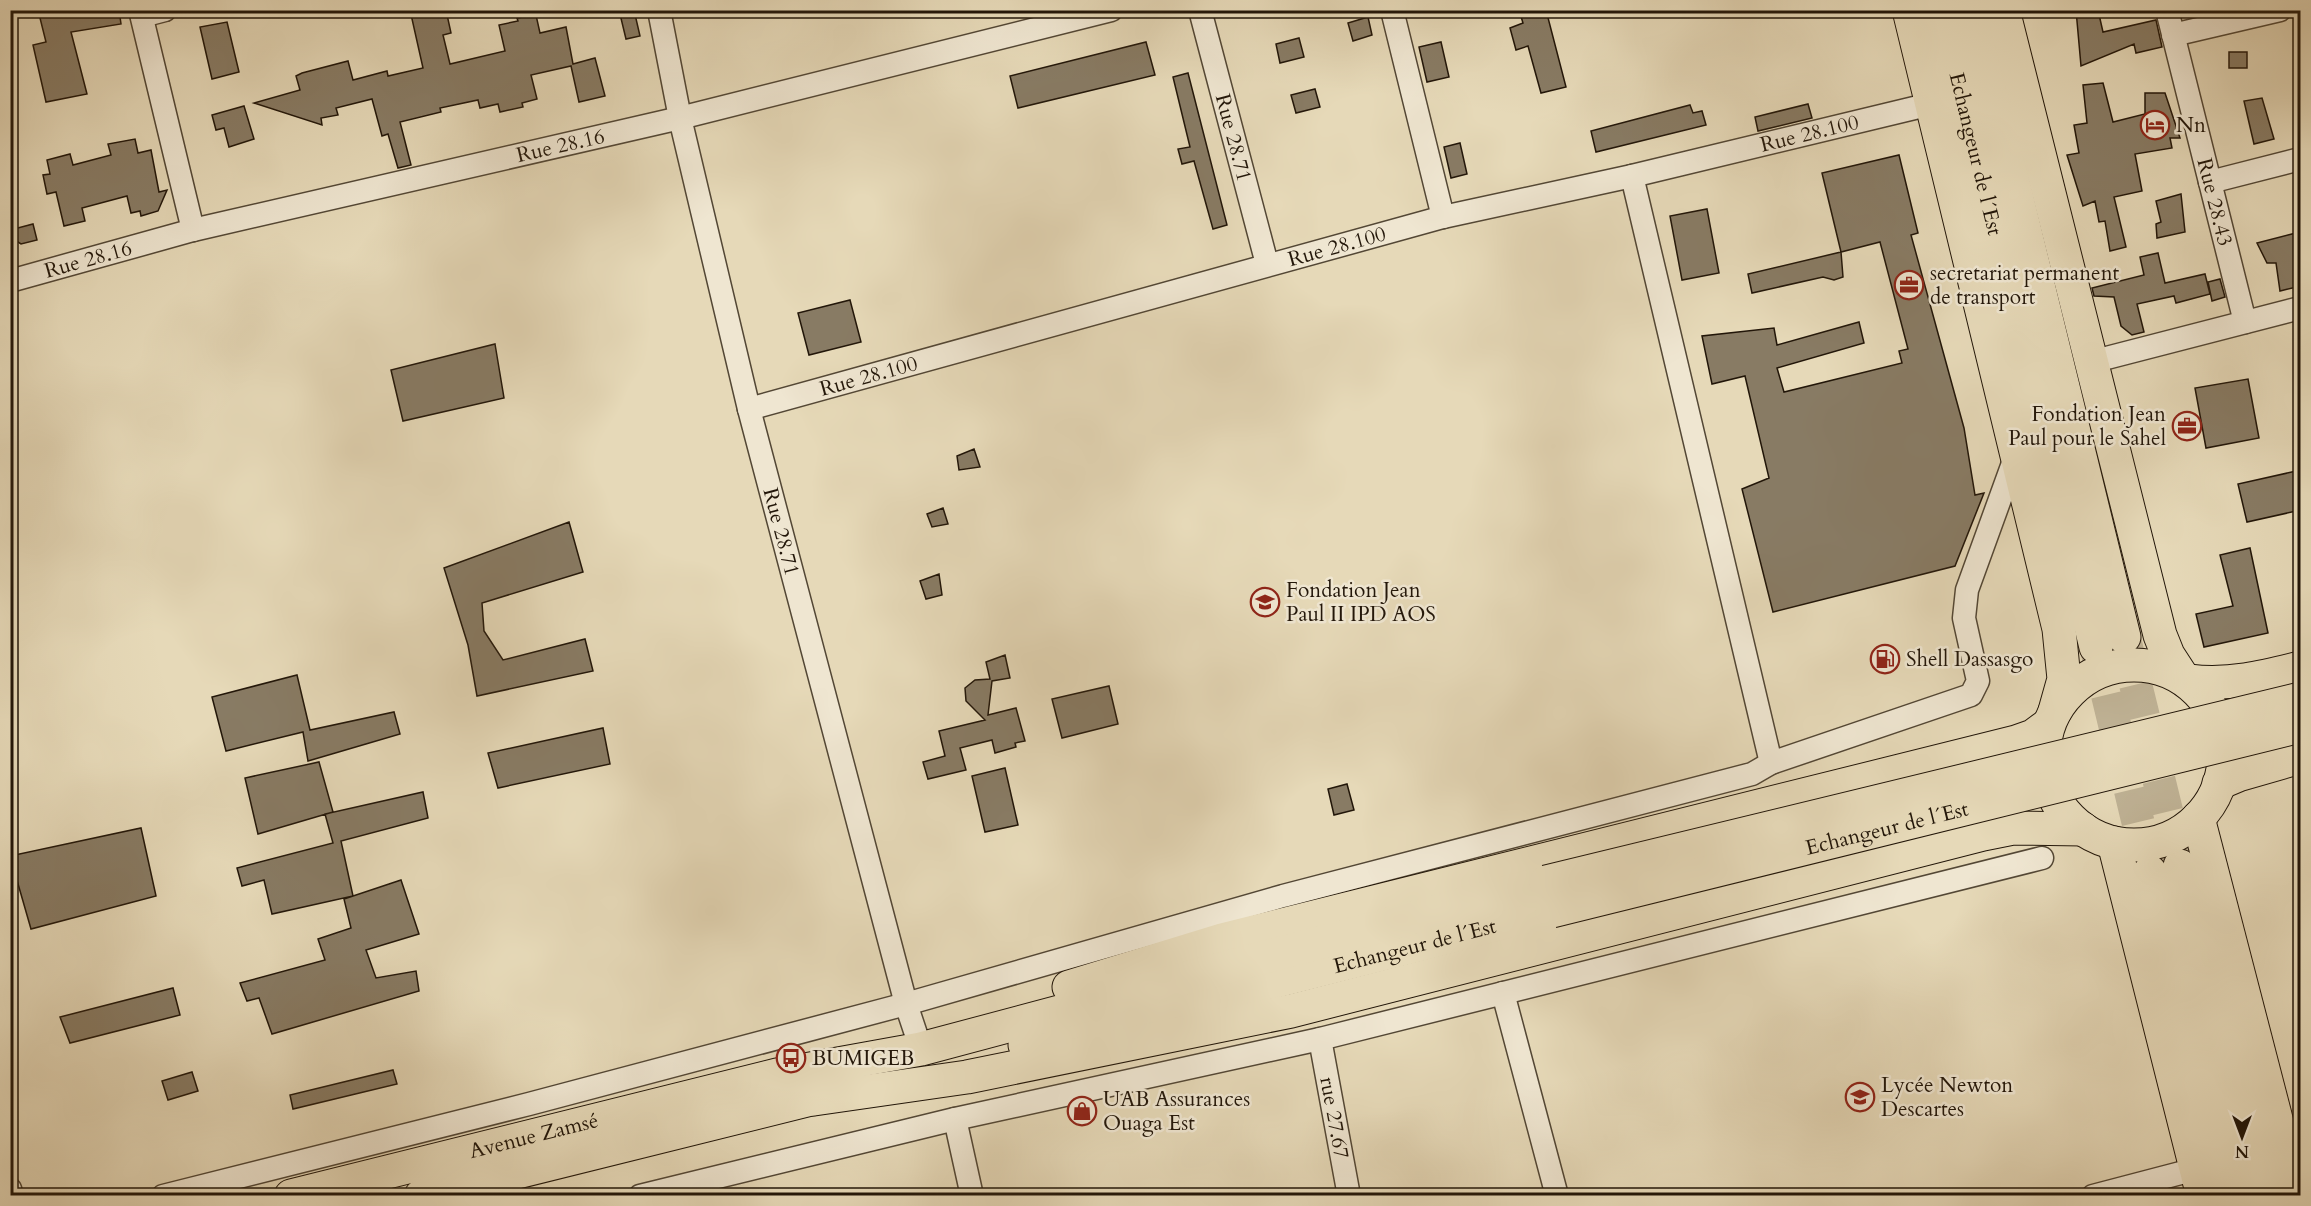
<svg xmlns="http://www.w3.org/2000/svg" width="2311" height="1206" viewBox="0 0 2311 1206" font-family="Cardo,serif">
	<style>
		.building { fill: #887b64; stroke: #221609; stroke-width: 1.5 }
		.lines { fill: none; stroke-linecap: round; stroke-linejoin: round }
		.primary-tunnel { stroke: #bfb295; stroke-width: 33; stroke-dasharray: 33 16; stroke-linecap: butt }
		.street-casing { stroke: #534735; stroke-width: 25 }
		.primary-casing { stroke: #221609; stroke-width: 35 }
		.highway-casing { stroke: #221609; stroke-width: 35 }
		.street { stroke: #efe6d1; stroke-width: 22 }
		.primary { stroke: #e6d9b8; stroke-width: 33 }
		.highway { stroke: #e6d9b8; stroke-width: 33 }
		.highway-bridge-casing { stroke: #221609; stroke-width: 35; stroke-linecap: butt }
		.highway-bridge { stroke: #e6d9b8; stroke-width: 33 }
		.labels { text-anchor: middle; stroke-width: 5; stroke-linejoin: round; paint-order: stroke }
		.poi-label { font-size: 21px; fill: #221609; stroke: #efe6d1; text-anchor: start }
		.street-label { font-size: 21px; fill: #221609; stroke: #efe6d1 }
	</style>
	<rect width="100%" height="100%" fill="#e6d9b8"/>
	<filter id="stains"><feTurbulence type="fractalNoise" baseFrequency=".00333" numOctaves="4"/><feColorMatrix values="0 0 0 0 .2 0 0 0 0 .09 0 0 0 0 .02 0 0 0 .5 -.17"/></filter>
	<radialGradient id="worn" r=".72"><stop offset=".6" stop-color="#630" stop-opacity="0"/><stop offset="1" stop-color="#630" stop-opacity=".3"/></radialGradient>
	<path class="building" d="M38,10h81l2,14 -50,8 16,62 -41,8 -13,-57 13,-3z
		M410,10h36l5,23 -8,2 7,29 55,-13 -6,-26 19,-4 -1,-3 19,-3 4,18 26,-6 7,37 22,-6 10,38 -26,6 -8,-36 -40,9 6,24 -15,4 1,4 -23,5 -2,-8 -18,4 -2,-8 -38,8 1,4 -41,10 11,43 -13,3 -10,-34 -6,2 -10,-37 -36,9 2,7 -17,3 1,7 -68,-22 46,-13 -4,-14 6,-3 46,-12 5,19 34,-9 1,5 35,-8z
		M619,10h15l6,26 -14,3z
		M1519,10h27l20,77 -25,6 -13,-47 -12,4 -6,-22 13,-5z
		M2076,10h22l5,22 53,-12 6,27 -26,6 -2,-9 -53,22z
		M1368,17l4,18 -19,6 -5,-18z
		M227,22l12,50 -27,7 -12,-52z
		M1299,38l5,19 -24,6 -4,-19z
		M1146,42l9,33 -137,33 -8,-32z
		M1441,42l8,35 -22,5 -8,-35z
		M2229,52h18v16h-18z
		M1188,73l39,152 -14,4 -19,-68 -12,3 -4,-15 12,-2 -17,-70z
		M2103,83l10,39 32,-8v-21h20l15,45h-10l2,10 -37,6 7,37 -28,6 12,50 -16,4 -5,-30 -6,1 -4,-21 -12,5 -16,-51 12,-2 -5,-28 13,-2 -4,-38z
		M1315,89l5,18 -24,6 -5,-18z
		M2262,98l12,41 -20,5 -10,-43z
		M1808,104l4,14 -54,13 -3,-14z
		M1690,105l3,8 9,-2 4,14 -110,27 -5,-21z
		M244,106l10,33 -25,8 -5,-19 -8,2 -4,-15z
		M135,139l3,14 13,-3 8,42 8,-2 -9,21 -17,5 -1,-5 -9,2 -4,-17 -45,12 3,13 -21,5 -8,-34 -9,2 -4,-19 7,-1 -3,-14 23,-6 3,11 38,-10 -3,-11z
		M1460,143l7,31 -16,4 -7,-31z
		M1899,155l19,78 -7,2 53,193 11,67 9,-2 -29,73 -182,46 -31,-123 27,-11 -24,-102 -33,8 -10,-48 72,-8 3,17 82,-23 5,21 -87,25 7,24 118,-29 -3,-12 9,-2 -28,-107 -39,10 -19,-79z
		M2181,194l4,38 -28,6 -1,-14 5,-2 -5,-21z
		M1707,209l12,64 -37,7 -12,-64z
		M33,224l4,16 -16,4 -11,-7v-7z
		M2296,233l5,18v35l-21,5 -4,-28h-9l-10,-20z
		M1841,252l2,25 -9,3 -11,-3 -71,16 -4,-19z
		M2158,253l7,30 40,-9 5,20 -34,9 -2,-7 -37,8 7,28 -12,3 -11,-9 -7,-29 -20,-1 -2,-8 52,-13 -4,-18z
		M2220,279l5,18 -13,4 -4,-19z
		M850,300l11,42 -52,13 -11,-42z
		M495,344l9,54 -101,23 -12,-51z
		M2248,379l11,59 -53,10 -11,-60z
		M974,449l6,18 -21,3 -2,-14z
		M2301,470v40l-54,12 -9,-38z
		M943,508l5,16 -16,3 -5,-13z
		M569,522l14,50 -101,31 2,28 19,29 82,-21 8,32 -116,25 -9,-51 -24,-77z
		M2250,548l18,85 -64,14 -8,-33 37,-8 -13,-51z
		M939,574l3,21 -16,4 -6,-18z
		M1005,655l5,23 -18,3 -4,34 28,-7 9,33 -10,2 1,4 -21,6 -3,-13 -32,8 6,22 -38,9 -5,-17 22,-6 -6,-25 46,-11 -19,-19 -1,-13 10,-8 15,-1 -4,-17z
		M297,675l13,55 84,-18 6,22 -92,27 -5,-29 -77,19 -14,-54z
		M1109,686l9,38 -56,14 -10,-39z
		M603,728l7,36 -112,24 -10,-35z
		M319,762l14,50 -75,22 -13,-56z
		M1005,768l13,57 -33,7 -13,-56z
		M1347,784l7,26 -20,5 -6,-26z
		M423,792l5,26 -87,23 12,55 -81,18 -8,-34 -22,6 -5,-18 96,-25 -8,-29z
		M141,828l15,68 -125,33 -21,-73z
		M401,880l18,54 -53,16 10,28 40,-7 3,20 -147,43 -13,-36 -12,3 -7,-18 85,-23 -7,-21 33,-11 -7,-29z
		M173,988l7,27 -110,28 -10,-26z
		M393,1070l4,14 -104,25 -3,-14z
		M192,1072l6,19 -30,9 -6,-19z"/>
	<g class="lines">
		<path class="primary-tunnel" d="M2124,637l56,229
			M2096,647l54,225"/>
		<g class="street-casing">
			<g id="street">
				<path d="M140,10l53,220"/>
				<path id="s1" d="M659,10l21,108 69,291 157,595 15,45"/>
				<path id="s2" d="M1200,10l67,254"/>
				<path d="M1392,10l51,207"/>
				<path id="s3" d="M2167,10l78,312"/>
				<path d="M142,16l23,-6"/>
				<path d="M2173,35l107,-25"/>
				<path d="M1632,176l139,587"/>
				<path d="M2210,182l90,-23"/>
				<path id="s4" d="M10,281l183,-51 487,-112 431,-108"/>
				<path d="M2091,362l209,-54"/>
				<path id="s5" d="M749,409l694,-192 189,-41 299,-72"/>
				<path d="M1503,993l54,203"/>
				<path id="s6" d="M1320,1039l29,157"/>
				<path d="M955,1119l17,77"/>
				<path d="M10,1189l2,7"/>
				<path d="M163,1196l366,-92 377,-100 377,-108 469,-122 19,-11 200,-68 7,-14 -14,-63 3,-28 49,-135"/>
				<path d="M640,1196l315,-77 365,-80 722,-181"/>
				<path d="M2093,1196l103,-27"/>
			</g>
		</g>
		<g class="primary-casing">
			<g id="primary">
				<path d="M1909,10l150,619 5,50 -9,32"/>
				<path id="s7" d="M1941,10l155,637"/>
				<path d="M1971,10l153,627"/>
				<path d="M2003,10l157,625 8,20 13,20"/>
				<path d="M2198,818l98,378"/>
				<path d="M2114,843l89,353"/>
				<path d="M2180,866l84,330"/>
				<path d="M2150,872l82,324"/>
			</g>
		</g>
		<g class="highway-casing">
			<g id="highway">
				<circle cx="2134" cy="755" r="90"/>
				<path d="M2190,681c38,5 74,-4 110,-13"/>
				<path d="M2219,783l19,-8 62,-18"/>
				<path d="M1069,987l153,-47 794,-198 17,-6 15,-11"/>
				<path id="s8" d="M1025,1045l527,-134"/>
				<path d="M814,1099l153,-22 324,-66 692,-177 30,-6 70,1"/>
				<path id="s9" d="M291,1196l486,-121 144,-26 625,-167"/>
				<path d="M421,1196l414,-103"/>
			</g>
		</g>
		<use href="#street" class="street"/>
		<use href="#primary" class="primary"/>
		<use href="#highway" class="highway"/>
		<g class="highway-bridge-casing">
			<g id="highway-bridge">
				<path d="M1546,882l754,-183"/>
				<path id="s10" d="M1552,911l748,-185"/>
			</g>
		</g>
		<use href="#highway-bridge" class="highway-bridge"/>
	</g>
	<defs>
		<g id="hotel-ring" transform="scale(1.5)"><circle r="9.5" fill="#efe6d1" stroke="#8f2418" stroke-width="1.5"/><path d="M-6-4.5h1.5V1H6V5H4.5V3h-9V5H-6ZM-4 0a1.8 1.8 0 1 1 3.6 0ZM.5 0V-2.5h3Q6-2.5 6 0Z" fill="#8f2418"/></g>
		<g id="office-ring" transform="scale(1.5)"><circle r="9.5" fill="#efe6d1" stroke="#8f2418" stroke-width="1.5"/><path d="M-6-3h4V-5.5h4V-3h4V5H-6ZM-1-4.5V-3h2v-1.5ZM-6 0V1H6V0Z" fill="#8f2418"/></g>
		<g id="school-ring" transform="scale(1.5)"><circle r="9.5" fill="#efe6d1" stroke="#8f2418" stroke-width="1.5"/><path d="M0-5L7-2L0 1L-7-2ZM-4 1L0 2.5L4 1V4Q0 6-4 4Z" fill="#8f2418"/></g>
		<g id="fuel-ring" transform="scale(1.5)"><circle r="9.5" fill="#efe6d1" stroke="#8f2418" stroke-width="1.5"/><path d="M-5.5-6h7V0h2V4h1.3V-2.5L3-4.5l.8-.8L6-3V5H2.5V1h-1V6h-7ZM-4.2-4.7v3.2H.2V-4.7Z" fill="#8f2418"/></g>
		<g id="bus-ring" transform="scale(1.5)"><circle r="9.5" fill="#efe6d1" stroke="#8f2418" stroke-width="1.5"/><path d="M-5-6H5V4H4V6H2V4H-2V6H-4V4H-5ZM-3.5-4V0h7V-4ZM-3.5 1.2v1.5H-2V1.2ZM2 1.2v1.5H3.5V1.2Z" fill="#8f2418"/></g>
		<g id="shop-ring" transform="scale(1.5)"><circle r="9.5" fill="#efe6d1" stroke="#8f2418" stroke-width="1.5"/><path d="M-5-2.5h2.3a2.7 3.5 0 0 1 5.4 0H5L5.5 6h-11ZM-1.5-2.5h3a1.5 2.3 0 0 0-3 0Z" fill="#8f2418"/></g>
	</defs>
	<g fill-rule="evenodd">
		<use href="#hotel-ring" x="2155" y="125"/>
		<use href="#office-ring" x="1909" y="285"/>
		<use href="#office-ring" x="2187" y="426"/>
		<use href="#school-ring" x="1265" y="602"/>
		<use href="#fuel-ring" x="1885" y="659"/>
		<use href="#bus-ring" x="791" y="1058"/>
		<use href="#school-ring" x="1860" y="1097"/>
		<use href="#shop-ring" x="1082" y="1111"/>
	</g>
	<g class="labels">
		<g class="poi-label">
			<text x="2176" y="132">Nn</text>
			<text x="1930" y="280">secretariat permanent<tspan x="1930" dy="24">de transport</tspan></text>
			<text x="2166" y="421" text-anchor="end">Fondation Jean<tspan x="2166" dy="24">Paul pour le Sahel</tspan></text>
			<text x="1286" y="597">Fondation Jean<tspan x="1286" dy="24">Paul II IPD AOS</tspan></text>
			<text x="1906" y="666">Shell Dassasgo</text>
			<text x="812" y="1065">BUMIGEB</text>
			<text x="1881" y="1092">Lycée Newton<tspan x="1881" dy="24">Descartes</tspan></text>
			<text x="1103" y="1106">UAB Assurances<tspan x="1103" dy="24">Ouaga Est</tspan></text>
		</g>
		<g class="street-label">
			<text dy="7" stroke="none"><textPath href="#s5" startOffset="1096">Rue 28.100</textPath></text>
			<text dy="7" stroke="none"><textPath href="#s2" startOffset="132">Rue 28.71</textPath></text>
			<text dy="7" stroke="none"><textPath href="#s4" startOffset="567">Rue 28.16</textPath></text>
			<text dy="7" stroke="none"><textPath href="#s7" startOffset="148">Echangeur de l´Est</textPath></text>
			<text dy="7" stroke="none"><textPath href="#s3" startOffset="198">Rue 28.43</textPath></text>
			<text dy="7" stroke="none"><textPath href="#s5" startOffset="610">Rue 28.100</textPath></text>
			<text dy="7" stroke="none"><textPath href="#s4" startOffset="81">Rue 28.16</textPath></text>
			<text dy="7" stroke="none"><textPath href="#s5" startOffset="124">Rue 28.100</textPath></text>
			<text dy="7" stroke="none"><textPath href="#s1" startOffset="536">Rue 28.71</textPath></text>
			<text dy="7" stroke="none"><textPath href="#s10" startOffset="345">Echangeur de l´Est</textPath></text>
			<text dy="7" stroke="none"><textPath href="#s8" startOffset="402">Echangeur de l´Est</textPath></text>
			<text dy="7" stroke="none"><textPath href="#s6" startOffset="80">rue 27.67</textPath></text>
			<text dy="7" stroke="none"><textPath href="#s9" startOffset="250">Avenue Zamsé</textPath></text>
		</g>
	</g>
	<rect width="2311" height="1206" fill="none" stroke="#e6d9b8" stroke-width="36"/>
	<rect x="12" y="12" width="2287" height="1182" fill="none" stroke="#221609" stroke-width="3"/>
	<rect x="18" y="18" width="2275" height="1170" fill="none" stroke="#221609" stroke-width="1.5"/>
	<g transform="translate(2242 1137) rotate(180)" stroke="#efe6d1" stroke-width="4.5" paint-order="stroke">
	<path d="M0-4.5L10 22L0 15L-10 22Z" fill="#221609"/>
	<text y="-9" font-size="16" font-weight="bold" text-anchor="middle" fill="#221609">N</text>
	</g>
	<rect width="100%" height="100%" filter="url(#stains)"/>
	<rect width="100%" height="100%" fill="url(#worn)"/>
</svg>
